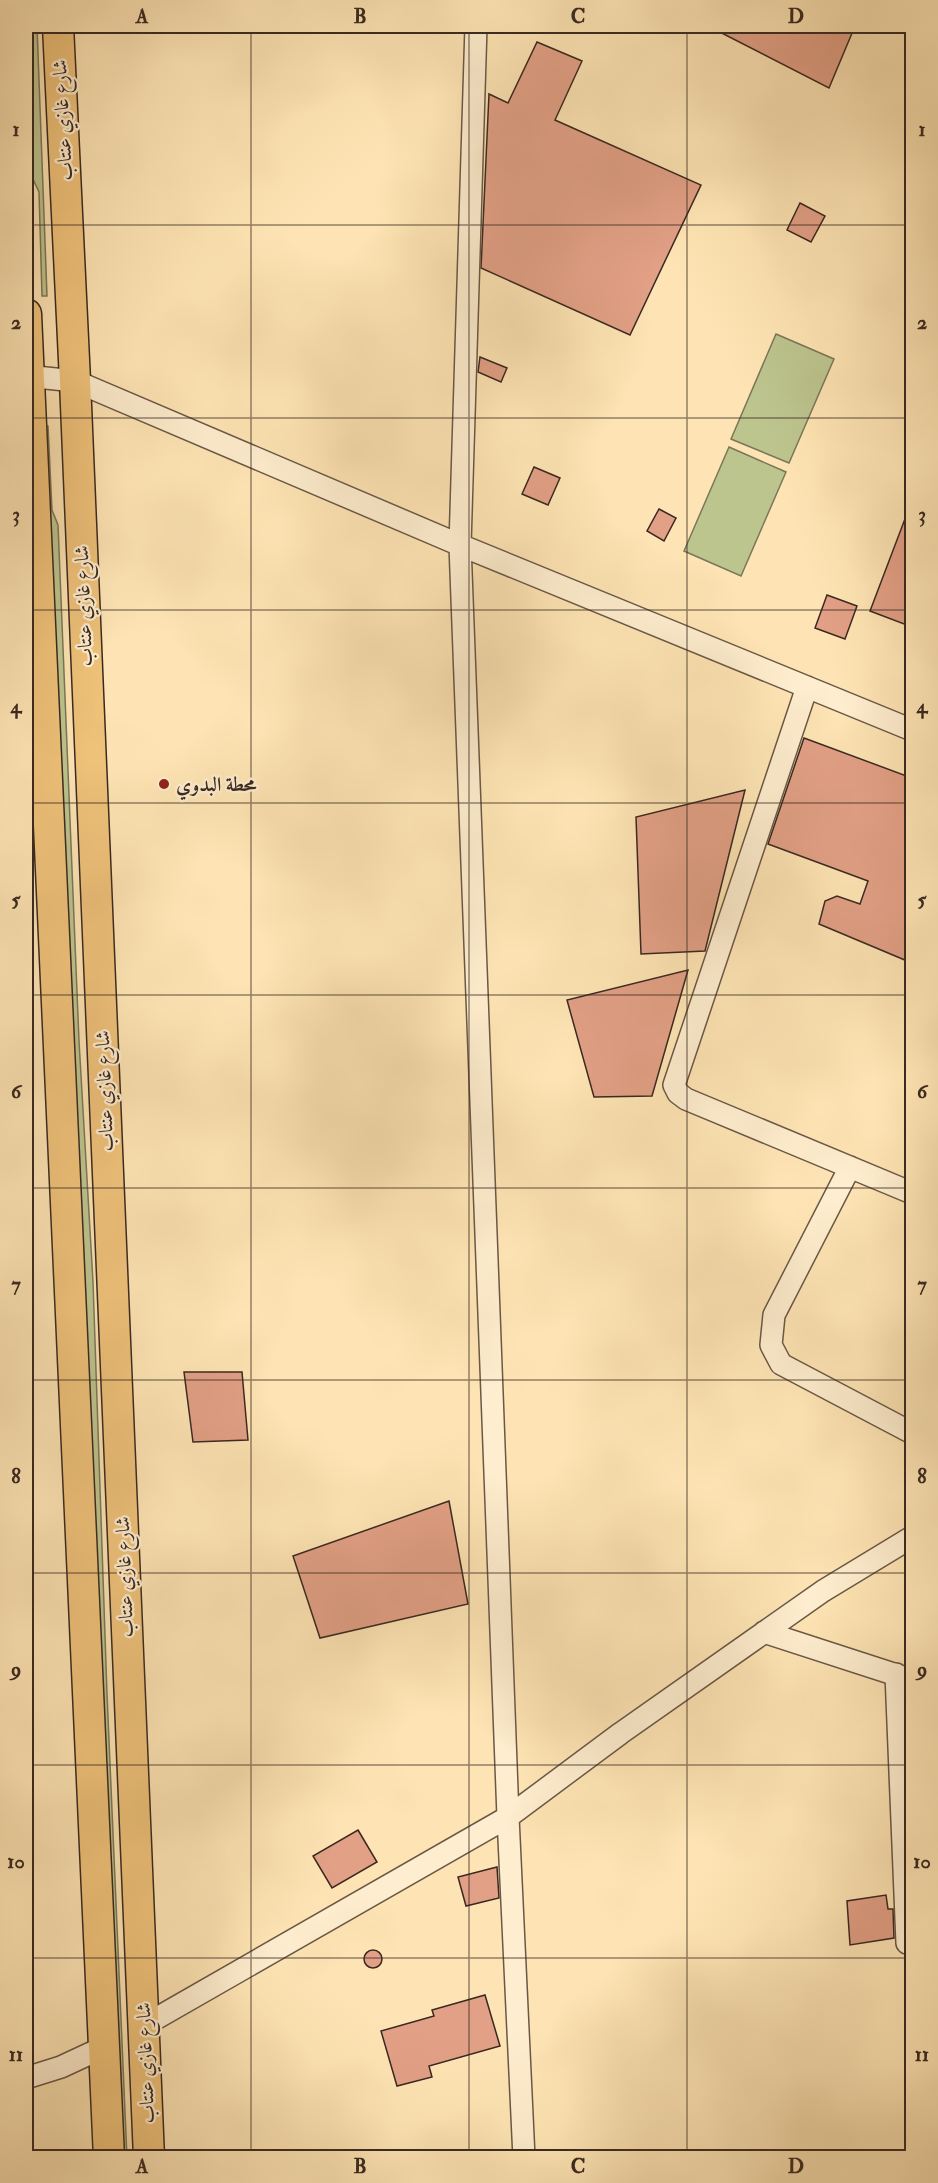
<svg xmlns="http://www.w3.org/2000/svg" width="938" height="2183" viewBox="0 0 938 2183" font-family="'IM FELL Double Pica',Amiri,serif">
	<style>
		.green { fill: #bdc58f; stroke: #7b7758; stroke-width: 1.5 }
		.building { fill: #e2a086; stroke: #392921; stroke-width: 1.5 }
		.lines { fill: none; stroke-linecap: round; stroke-linejoin: round }
		.minor-casing { stroke: #6a5846; stroke-width: 24 }
		.highway-casing { stroke: #392921; stroke-width: 33 }
		.minor { stroke: #feedce; stroke-width: 21 }
		.highway { stroke: #efc27a; stroke-width: 30 }
		.grid { fill: none; stroke: #392921; stroke-width: 1.5; stroke-opacity: 0.55 }
		.poi-dot { fill: #8f2418; stroke: #feedce; stroke-width: 2 }
		.labels { text-anchor: middle; stroke-width: 4.5; stroke-linejoin: round; paint-order: stroke }
		.street-label { font-size: 20px; fill: #392921; stroke: #feedce }
		.poi-label { font-size: 20px; font-weight: bold; fill: #392921; stroke: #feedce; text-anchor: start }
		.neatline { fill: none; stroke: #392921; stroke-width: 2 }
		.grid-label { font-size: 20px; text-anchor: middle; font-weight: bold; fill: #392921 }
	</style>
	<rect width="100%" height="100%" fill="#fee4b4"/>
	<filter id="stains"><feTurbulence type="fractalNoise" baseFrequency=".00333" numOctaves="4"/><feColorMatrix values="0 0 0 0 .2 0 0 0 0 .09 0 0 0 0 .02 0 0 0 .5 -.17"/></filter>
	<radialGradient id="worn" r=".72"><stop offset=".6" stop-color="#630" stop-opacity="0"/><stop offset="1" stop-color="#630" stop-opacity=".3"/></radialGradient>
	<path class="green" d="M28,26h9l10,270h-5l-3,-104 -7,-15 -5,-70z
		M776,334l58,25 -45,104 -58,-24z
		M43,425l5,1 4,84 6,15 21,516 14,241 14,412 20,464 -8,-1z
		M729,447l57,25 -45,104 -57,-25z"/>
	<path class="building" d="M708,26h147l-26,62z
		M537,42l45,19 -27,59 146,65 -71,150 -149,-67 8,-174 19,9z
		M800,203l25,13 -14,26 -24,-12z
		M480,357l27,11 -6,14 -23,-10z
		M534,467l26,11 -12,27 -26,-11z
		M911,503h1v124l-42,-16z
		M659,509l17,9 -12,23 -17,-10z
		M827,595l30,11 -12,33 -30,-11z
		M804,738l108,40v185l-93,-39 6,-23 12,-5 23,8 8,-23 -100,-37z
		M745,790l-40,161 -64,3 -5,-137z
		M688,970l-36,126 -58,1 -27,-97z
		M184,1372h58l6,68 -55,2z
		M449,1501l19,103 -148,34 -27,-82z
		M358,1830l19,32 -45,26 -19,-32z
		M497,1867l2,31 -33,8 -8,-29z
		M886,1895l2,14h5l1,29 -44,7 -3,-44z
		M364 1959a9 9 0 1 1 18 0a9 9 0 1 1-18 0Z
		M485,1995l15,51 -71,20 3,11 -35,9 -16,-55 53,-15 -2,-6z"/>
	<g class="lines">
		<g class="minor-casing">
			<path id="minor" d="M476,26l-16,519 48,1272 16,341
				M26,376l49,5 385,164 452,185
				M807,687l-133,398 4,8 8,6 226,94
				M850,1167l-76,148 -3,30 10,19 131,69
				M764,1632l148,48
				M896,1674l11,269
				M143,2026l365,-209 113,-84 202,-142 89,-54
				M26,2078l35,-11 43,-20"/>
		</g>
		<g class="highway-casing">
			<path id="highway" d="M58,26l17,355 74,1777
				M26,314l83,1844"/>
		</g>
		<use href="#minor" class="minor"/>
		<use href="#highway" class="highway"/>
	</g>
	<path class="grid" d="M251,26v2132M469,26v2132M687,26v2132M26,225h886M26,418h886M26,610h886M26,803h886M26,995h886M26,1188h886M26,1380h886M26,1573h886M26,1765h886M26,1958h886"/>
	<circle class="poi-dot" cx="164" cy="784" r="6"/>
	<g class="labels">
		<g class="street-label">
			<text transform="translate(62 120) rotate(-93)" y="7">شارع غازي عنتاب</text>
			<text transform="translate(83 606) rotate(-92)" y="7">شارع غازي عنتاب</text>
			<text transform="translate(104 1091) rotate(-92)" y="7">شارع غازي عنتاب</text>
			<text transform="translate(124 1577) rotate(-92)" y="7">شارع غازي عنتاب</text>
			<text transform="translate(145 2063) rotate(-92)" y="7">شارع غازي عنتاب</text>
		</g>
		<g class="poi-label">
			<text x="176" y="791">محطة البدوي</text>
		</g>
	</g>
	<rect width="938" height="2183" fill="none" stroke="#fee4b4" stroke-width="66"/>
	<rect x="33" y="33" width="872" height="2117" class="neatline"/>
	<g class="grid-label">
		<text x="142" y="23">A</text>
		<text x="360" y="23">B</text>
		<text x="578" y="23">C</text>
		<text x="796" y="23">D</text>
		<text x="16" y="136">1</text>
		<text x="922" y="136">1</text>
		<text x="16" y="329">2</text>
		<text x="922" y="329">2</text>
		<text x="16" y="521">3</text>
		<text x="922" y="521">3</text>
		<text x="16" y="713">4</text>
		<text x="922" y="713">4</text>
		<text x="16" y="906">5</text>
		<text x="922" y="906">5</text>
		<text x="16" y="1098">6</text>
		<text x="922" y="1098">6</text>
		<text x="16" y="1291">7</text>
		<text x="922" y="1291">7</text>
		<text x="16" y="1483">8</text>
		<text x="922" y="1483">8</text>
		<text x="16" y="1676">9</text>
		<text x="922" y="1676">9</text>
		<text x="16" y="1868">10</text>
		<text x="922" y="1868">10</text>
		<text x="16" y="2061">11</text>
		<text x="922" y="2061">11</text>
		<text x="142" y="2173">A</text>
		<text x="360" y="2173">B</text>
		<text x="578" y="2173">C</text>
		<text x="796" y="2173">D</text>
	</g>
	<rect width="100%" height="100%" filter="url(#stains)"/>
	<rect width="100%" height="100%" fill="url(#worn)"/>
</svg>
